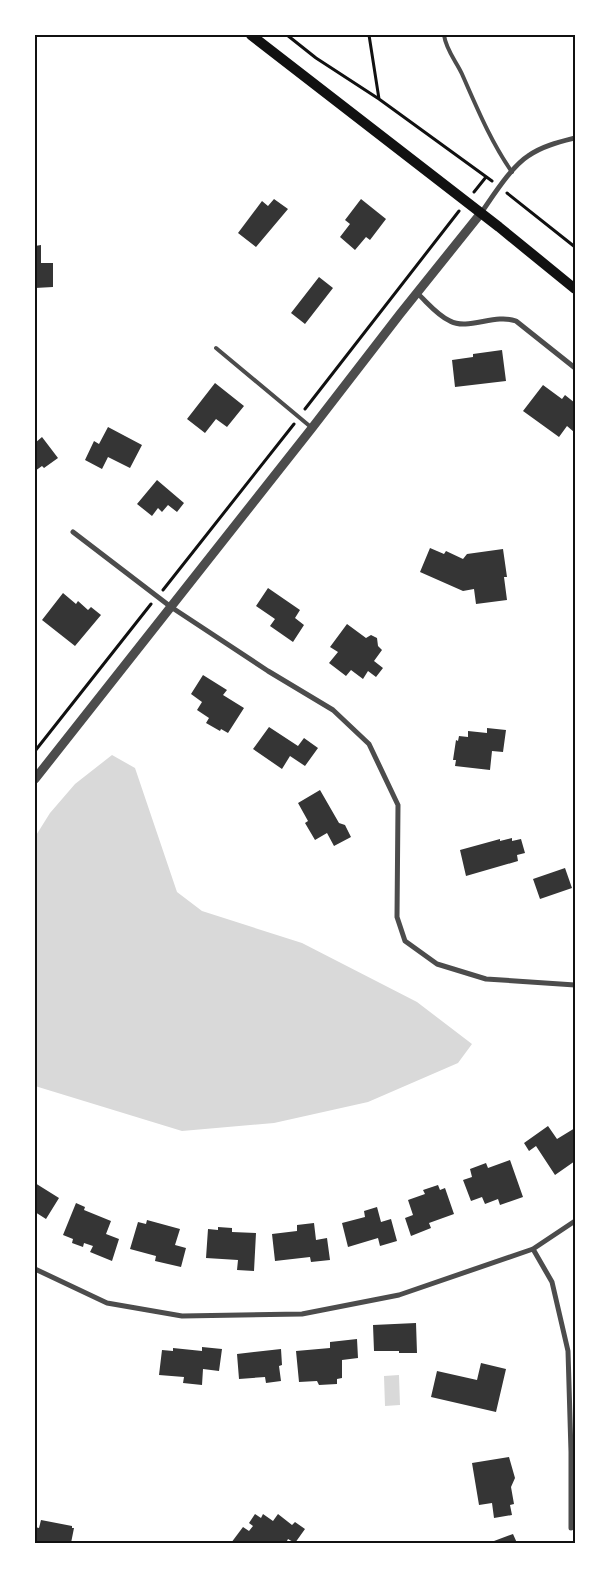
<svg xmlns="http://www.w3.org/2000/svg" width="610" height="1578" viewBox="0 0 610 1578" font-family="'DM Sans',sans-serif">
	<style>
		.water { fill: #d9d9d9 }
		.building { fill: #353535 }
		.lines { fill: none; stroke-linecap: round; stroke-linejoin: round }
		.path { stroke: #111; stroke-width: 3 }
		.service { stroke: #4c4c4c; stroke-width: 4 }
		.minor { stroke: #4c4c4c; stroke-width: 5 }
		.tertiary { stroke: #4c4c4c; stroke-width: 9 }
		.secondary { stroke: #111; stroke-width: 10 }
		.neatline { fill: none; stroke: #111; stroke-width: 2 }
	</style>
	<rect width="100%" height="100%" fill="#fff"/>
	<path class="water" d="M112,755l23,13 42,124 25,19 100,32 115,59 55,42 -14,19 -90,39 -94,21 -92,8 -147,-45v-249l15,-24 25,-29z
		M399,1375l1,30 -15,1 -1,-30z"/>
	<path class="building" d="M274,199l14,10 -32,38 -18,-14 24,-32 6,5z
		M361,199l25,20 -16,21 -4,-3 -11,13 -15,-13 10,-13 -5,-4z
		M41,245v18h12v24l-18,1v-42z
		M319,277l14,11 -28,36 -14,-11z
		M502,350l4,31 -51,6 -3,-27 21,-3v-3z
		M215,383l29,23 -17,21 -11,-8 -11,14 -18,-14z
		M543,385l19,14 3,-4 10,8 -1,29 -7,-6 -8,11 -36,-26z
		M108,427l34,18 -12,23 -22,-11 -6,12 -17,-9 9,-19 5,3z
		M42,437l16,21 -14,10 -2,-2 -7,5v-28z
		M157,480l27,23 -7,9 -9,-7 -6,7 -4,-4 -6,8 -15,-12z
		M430,548l14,6 2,-3 17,8 4,-5 36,-5 4,28h-3l3,23 -31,4 -2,-15 -11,2 -43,-19z
		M268,588l32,22 -5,8 9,7 -11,17 -23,-16 5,-7 -19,-13z
		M63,593l13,11 2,-3 10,9 3,-3 10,8 -26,31 -33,-26z
		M347,624l19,14 5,-3 6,3 1,8 4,4 -8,11 9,7 -7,9 -8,-6 -5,8 -12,-9 -5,6 -17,-13 9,-11 -8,-5z
		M203,675l24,15 -4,5 21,13 -16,25 -7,-4 -1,2 -14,-8 3,-5 -12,-8 5,-8 -11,-8z
		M269,727l29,19 6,-8 14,10 -13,18 -15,-10 -8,13 -29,-20z
		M487,728l19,2 -3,22 -11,-1 -2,19 -35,-4 1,-6h-3l3,-20 2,1 1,-5 9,1v-6l19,2z
		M320,790l19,33 6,2 6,12 -17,9 -7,-13 -12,7 -10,-17 3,-2 -10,-18z
		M512,838v3l9,-2 4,14 -8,2 1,6 -52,15 -6,-26 40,-11v2z
		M565,868l7,20 -32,11 -7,-20z
		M548,1126l9,13 18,-11v33l-20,14 -19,-29 -7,5 -5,-8z
		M510,1160l13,37 -23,8 -2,-6 -13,5 -3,-7 -11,4 -8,-21 9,-3 -2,-8 16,-6 2,5z
		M35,1183l24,15 -13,21 -11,-7z
		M438,1185l2,5 5,-2 9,26 -25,9 2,5 -20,8 -6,-18 8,-3 -5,-15 17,-6 -2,-4z
		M76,1203l9,4 -1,3 27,11 -5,13 13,5 -7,22 -22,-9 3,-6 -9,-3 -1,4 -11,-4 1,-4 -10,-4z
		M377,1207l4,15 10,-3 6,22 -17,5 -2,-8 -30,9 -6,-24 23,-6 -1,-6z
		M147,1220l33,9 -5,16 11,3 -5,19 -26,-6 1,-5 -26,-7 8,-27 8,2z
		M314,1223l2,17 11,-2 3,22 -19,2 -1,-5 -35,4 -3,-27 25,-3v-6z
		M218,1227l14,1v4l24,1 -2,38 -17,-1 1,-10 -32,-2 2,-29 10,1z
		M416,1323l1,30h-18v-2h-25l-1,-26z
		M357,1339l1,19 -16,2v18l-5,1v5l-18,1 -2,-4 -18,1 -3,-31 34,-3v-6z
		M202,1347l20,2 -3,22 -16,-2 -1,16 -19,-2 1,-6 -25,-2 3,-25 11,1v-3l29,3z
		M281,1349l1,16 -3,1 2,15 -15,2 -1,-6 -26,2 -2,-25z
		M481,1363l25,6 -10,43 -65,-15 6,-26 40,9z
		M509,1457l6,21 -4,9 3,17 -4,1 2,10 -18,3 -2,-15 -13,2 -7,-42z
		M255,1514l6,4 2,-4 10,7 5,-7 14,11 3,-3 10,7 -10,14 -7,-4 -2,4h-55l12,-16 6,4 4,-5 -4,-3z
		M41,1520l31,6v2h2l-3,15h-36v-16l4,1z
		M513,1534l4,9h-22l-1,-2z"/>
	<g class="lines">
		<path class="path" d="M287,35l29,23 63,41 113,82
			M369,35l10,64
			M474,192l12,-15
			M507,193l68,54
			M305,409l154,-198
			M163,590l131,-166
			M35,751l116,-147"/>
		<path class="service" d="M444,35c2,15 12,26 18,39 15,34 29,68 50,98
			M216,348l96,80"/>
		<path class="minor" d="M481,213c12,-17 30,-46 47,-57 14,-10 31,-14 47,-18
			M417,293c11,10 20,22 33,28 18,10 45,-8 66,0l59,47
			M73,532l98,75 97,64 65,39 36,34 29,61 -1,112 8,24 32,23 49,15 89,6
			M533,1249l19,33 16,69 3,101v76
			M35,1269l72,34 75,13 120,-2 97,-19 134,-46 42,-28"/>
		<path class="tertiary" d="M35,779l277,-351 88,-114 81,-101"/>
		<path class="secondary" d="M251,35l248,192 76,62"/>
	</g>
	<rect width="610" height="1578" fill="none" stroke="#ffffff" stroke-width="72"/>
	<rect x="36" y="36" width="538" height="1506" class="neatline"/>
</svg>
